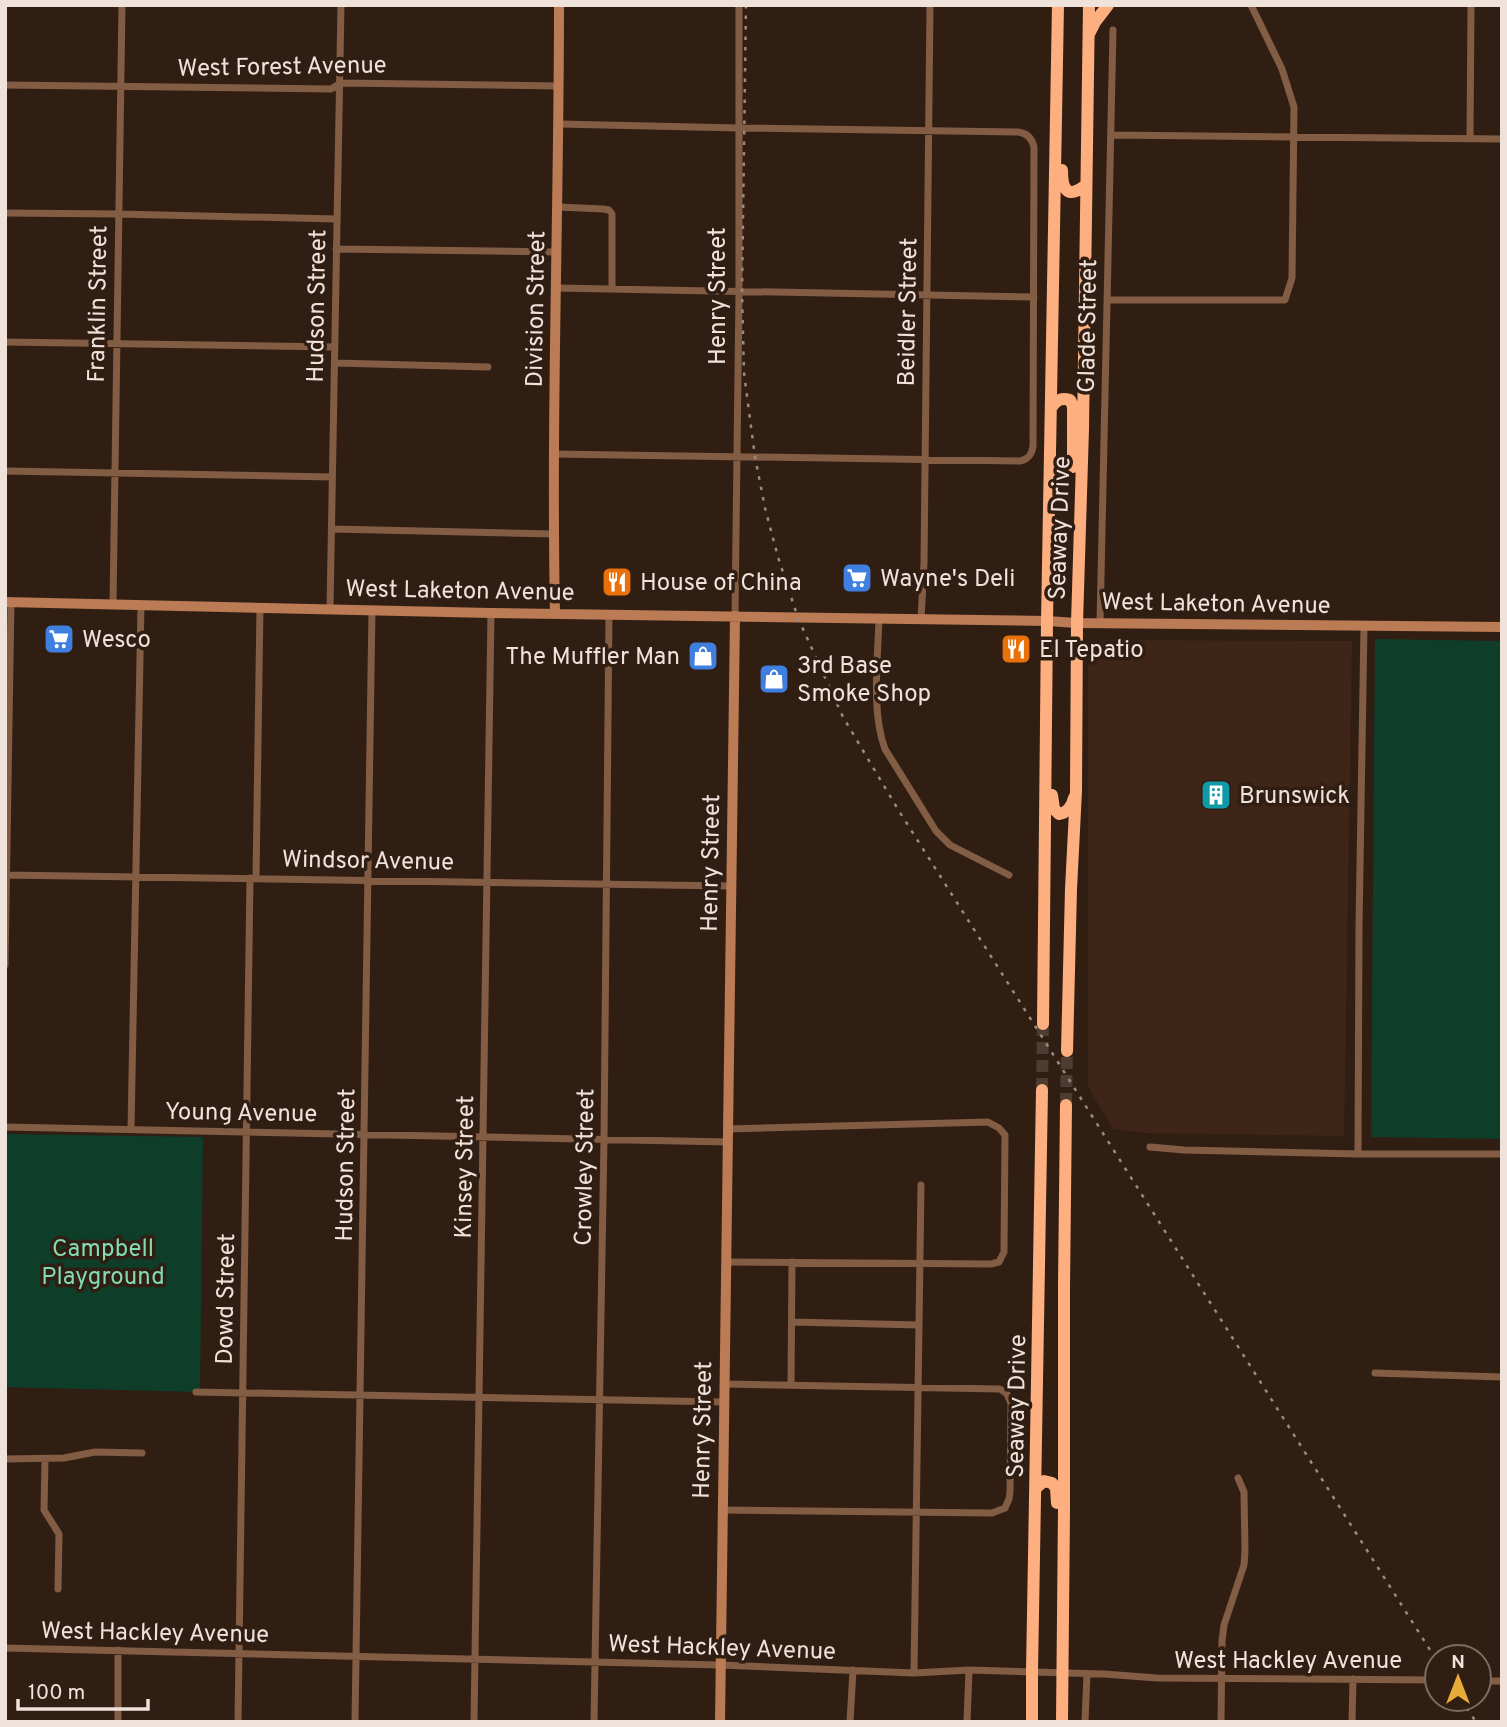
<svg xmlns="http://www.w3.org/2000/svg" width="1507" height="1727" viewBox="0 0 1507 1727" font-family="Overpass,sans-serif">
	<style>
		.built { fill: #3e2517 }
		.green { fill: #0e3e2a }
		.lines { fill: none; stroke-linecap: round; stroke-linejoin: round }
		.highway-tunnel { stroke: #4e3b31; stroke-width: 12; stroke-dasharray: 12 6; stroke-linecap: butt }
		.street { stroke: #835c44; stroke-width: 7 }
		.secondary { stroke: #ba7b55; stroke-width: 10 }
		.highway { stroke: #feaf80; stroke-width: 12 }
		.rail { stroke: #9a8a81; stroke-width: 2.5; stroke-dasharray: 3.5 7; stroke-linecap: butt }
		.labels { text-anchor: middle; stroke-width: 7; stroke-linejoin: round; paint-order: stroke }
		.street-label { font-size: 24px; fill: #efe2db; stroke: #311e13 }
		.poi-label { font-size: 24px; fill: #efe2db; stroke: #311e13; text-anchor: start }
		.park-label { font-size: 24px; fill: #81dcaf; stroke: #311e13 }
	</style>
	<rect width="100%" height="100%" fill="#311e13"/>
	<path class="built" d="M1115,640l237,1 -8,495 -200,-3 -31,-4 -25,-42v-428l10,-18z"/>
	<path class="green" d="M1375,639l127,2v498l-131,-2z
		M5,1134l198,3 -3,255 -195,-5z"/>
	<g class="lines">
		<path class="highway-tunnel" d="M1042,1090l1,-66
			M1066,1105l1,-54"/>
		<path class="street" d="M5,85l326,4 10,-6 218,3
			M1111,135l391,4
			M1470,138l1,-133
			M558,207l45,2 6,1 3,4v75
			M5,213l113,1 219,5
			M336,249l221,3
			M557,288l477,9
			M1107,300h178l7,-22 2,-171 -12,-38 -31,-64
			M5,342l330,5
			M335,363l153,4
			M554,454l466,7c9,-2 12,-7 13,-15l1,-299c-2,-9 -7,-14 -16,-15l-279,-4 -180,-4
			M5,471l327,6
			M332,529l221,5
			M113,604l9,-599
			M330,608l11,-603
			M735,616l4,-324v-287
			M879,618c-1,40 -8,94 6,131l51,82 14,14 59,30
			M921,619l3,-56 6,-558
			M1100,623l13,-593
			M5,875l725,11
			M256,878l4,-271
			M5,965l6,-363
			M5,1127l723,15
			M131,1129l10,-524
			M1150,1147l34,3 174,4h144
			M1358,1154l1,-228 5,-300
			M726,1262l265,2 8,-2 5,-10 1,-117 -6,-7 -11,-6 -260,7
			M792,1322l127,3
			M1375,1373l127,4
			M791,1385l1,-123
			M196,1392l527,10
			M5,1459l59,-1 31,-6 47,1
			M45,1460l-1,50 15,24 -1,55
			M722,1510l270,3 13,-5 4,-9 1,-7 1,-89 -4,-9 -7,-5 -276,-5
			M5,1648l715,17 194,8 55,-3 135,4 53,4 280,2
			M914,1673l7,-488
			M1479,1681h23
			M118,1722v-72
			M238,1722l12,-844
			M355,1722l17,-1113
			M474,1722l17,-1109
			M594,1722l10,-583 5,-525
			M850,1722l3,-52
			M967,1722l2,-52
			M1085,1722l2,-48
			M1221,1722l1,-81 2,-16 20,-60 1,-14 -1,-59 -6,-14
			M1352,1722l1,-43"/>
		<path class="secondary" d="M5,602l486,11 556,8 30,2 425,4
			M555,614c-4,-203 4,-406 4,-609
			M720,1722l15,-1106"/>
		<path class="highway" d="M1089,34l6,-12 13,-17
			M1062,170c0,19 5,30 24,15
			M1051,408c5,-7 9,-11 19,-8l3,6v61
			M1052,795l2,14 5,5c8,-1 13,-8 15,-16
			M1043,1024l4,-403 11,-616
			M1067,1051l4,-162 5,-98 1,-168 6,-194 6,-424
			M1036,1488l8,-7 8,2 4,5 1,15
			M1032,1722v-50l10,-582
			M1062,1722l2,-212v-224l2,-181"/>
		<path class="rail" d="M746,5l-4,288 2,80 11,84 10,51 13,49 20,61 45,99 56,94 538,850
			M1461,1699l15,23"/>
	</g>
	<defs>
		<g id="supermarket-square" transform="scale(1.575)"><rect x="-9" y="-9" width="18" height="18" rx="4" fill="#3f7fe0" stroke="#311e13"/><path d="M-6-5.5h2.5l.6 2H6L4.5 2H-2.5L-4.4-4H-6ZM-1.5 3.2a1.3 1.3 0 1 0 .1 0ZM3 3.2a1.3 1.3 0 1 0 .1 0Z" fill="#fff"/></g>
		<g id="restaurant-square" transform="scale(1.575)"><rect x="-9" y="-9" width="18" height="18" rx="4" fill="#e8710a" stroke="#311e13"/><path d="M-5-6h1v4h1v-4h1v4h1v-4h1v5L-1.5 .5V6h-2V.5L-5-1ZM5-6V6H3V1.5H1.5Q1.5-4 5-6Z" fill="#fff"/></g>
		<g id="shop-square" transform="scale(1.575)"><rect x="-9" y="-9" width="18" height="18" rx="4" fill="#3f7fe0" stroke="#311e13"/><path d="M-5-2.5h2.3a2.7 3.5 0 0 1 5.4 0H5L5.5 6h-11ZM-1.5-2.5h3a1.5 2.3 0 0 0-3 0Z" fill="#fff"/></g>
		<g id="building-square" transform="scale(1.575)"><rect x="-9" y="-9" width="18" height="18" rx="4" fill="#0f9aa8" stroke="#311e13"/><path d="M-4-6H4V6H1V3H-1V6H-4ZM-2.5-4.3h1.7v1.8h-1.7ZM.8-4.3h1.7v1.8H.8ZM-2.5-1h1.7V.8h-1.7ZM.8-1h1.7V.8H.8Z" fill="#fff"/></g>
	</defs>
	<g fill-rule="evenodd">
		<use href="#supermarket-square" x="857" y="578"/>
		<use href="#restaurant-square" x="617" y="582"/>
		<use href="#supermarket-square" x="59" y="639"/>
		<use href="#restaurant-square" x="1016" y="649"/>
		<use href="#shop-square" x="703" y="656"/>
		<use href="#shop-square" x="774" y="679"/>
		<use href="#building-square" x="1216" y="795"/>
	</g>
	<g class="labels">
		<g class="street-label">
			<text transform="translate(282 66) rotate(-1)" y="8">West Forest Avenue</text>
			<text transform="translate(717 296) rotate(-90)" y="8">Henry Street</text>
			<text transform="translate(97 304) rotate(-89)" y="8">Franklin Street</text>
			<text transform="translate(316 306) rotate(-89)" y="8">Hudson Street</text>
			<text transform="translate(535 309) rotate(-89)" y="8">Division Street</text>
			<text transform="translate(907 312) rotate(-89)" y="8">Beidler Street</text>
			<text transform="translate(1087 326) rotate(-89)" y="8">Glade Street</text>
			<text transform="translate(1059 528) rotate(-88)" y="8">Seaway Drive</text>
			<text transform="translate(460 590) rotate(1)" y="8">West Laketon Avenue</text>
			<text transform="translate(1216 603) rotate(1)" y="8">West Laketon Avenue</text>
			<text transform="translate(368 860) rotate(1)" y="8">Windsor Avenue</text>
			<text transform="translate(710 863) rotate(-89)" y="8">Henry Street</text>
			<text transform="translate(241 1112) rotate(1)" y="8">Young Avenue</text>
			<text transform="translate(345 1165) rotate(-89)" y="8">Hudson Street</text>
			<text transform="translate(464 1167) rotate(-89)" y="8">Kinsey Street</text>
			<text transform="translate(584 1167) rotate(-89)" y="8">Crowley Street</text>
			<text transform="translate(225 1299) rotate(-89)" y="8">Dowd Street</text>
			<text transform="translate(1016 1406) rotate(-89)" y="8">Seaway Drive</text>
			<text transform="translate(702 1430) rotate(-89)" y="8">Henry Street</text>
			<text transform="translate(155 1632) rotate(1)" y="8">West Hackley Avenue</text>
			<text transform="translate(722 1647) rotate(2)" y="8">West Hackley Avenue</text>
			<text x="1288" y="1668">West Hackley Avenue</text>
		</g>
		<g class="poi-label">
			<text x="880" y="586">Wayne's Deli</text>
			<text x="640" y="590">House of China</text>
			<text x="82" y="647">Wesco</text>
			<text x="1039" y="657">El Tepatio</text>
			<text x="680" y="664" text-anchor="end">The Muffler Man</text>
			<text x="797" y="673">3rd Base<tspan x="797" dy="28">Smoke Shop</tspan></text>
			<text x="1239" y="803">Brunswick</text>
		</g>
		<g class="park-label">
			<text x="103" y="1256">Campbell<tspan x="103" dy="28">Playground</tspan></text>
		</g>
	</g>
	<rect width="1507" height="1727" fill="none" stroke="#efe2db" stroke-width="14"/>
	<g transform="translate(1458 1678)"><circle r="33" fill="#311e13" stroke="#7d6c63" stroke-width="2"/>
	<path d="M0-5L12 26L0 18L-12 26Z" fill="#e8ab37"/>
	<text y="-10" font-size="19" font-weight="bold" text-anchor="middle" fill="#efe2db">N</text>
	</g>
	<path d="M18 1699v10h130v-10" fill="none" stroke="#efe2db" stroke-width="3.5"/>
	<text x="28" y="1699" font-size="21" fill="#efe2db" stroke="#311e13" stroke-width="5" paint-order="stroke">100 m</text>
</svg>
